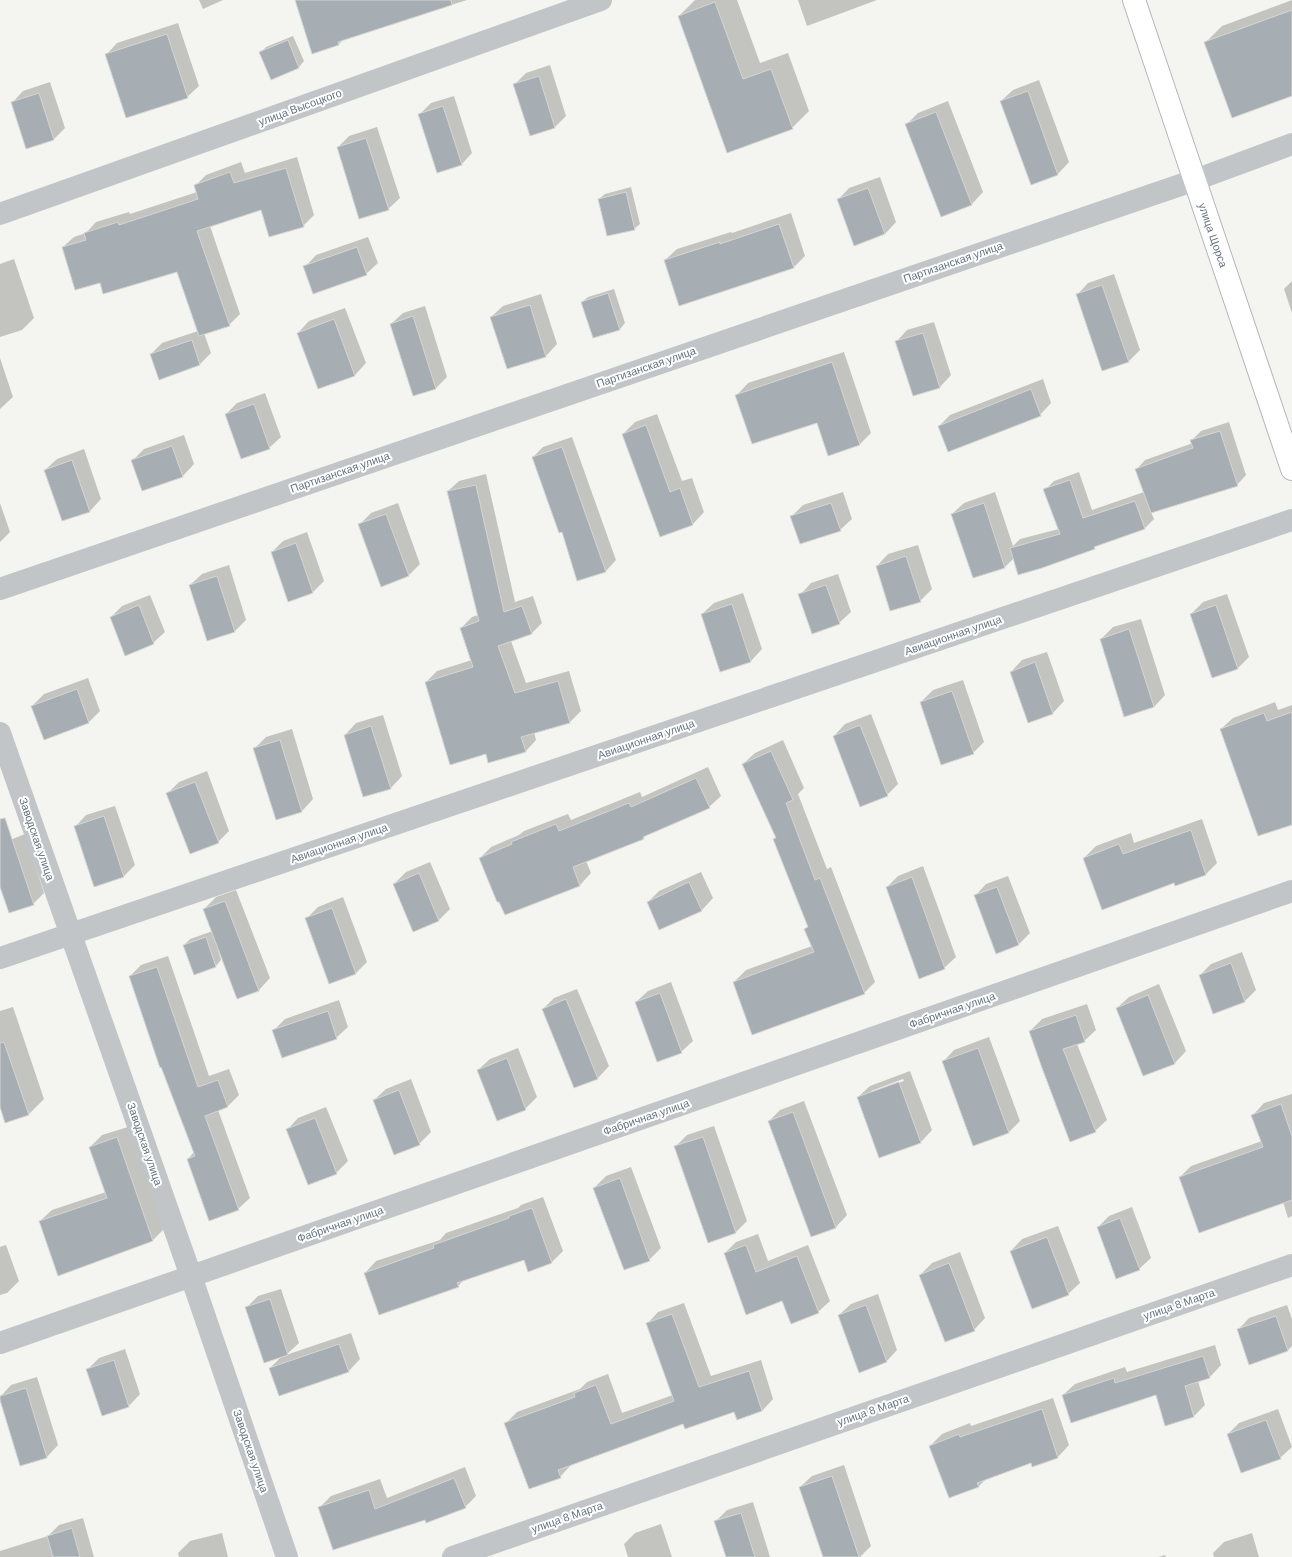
<svg xmlns="http://www.w3.org/2000/svg" width="1292" height="1557" viewBox="0 0 1292 1557" font-family="Arial,sans-serif">
	<style>
		.shadow { fill: #0003; fill-rule: evenodd }
		.building { fill: #a6aeb3; stroke: #d5d6d3 }
		.lines { fill: none; stroke-linecap: round; stroke-linejoin: round }
		.secondary-casing { stroke: #b4b8bc; stroke-width: 24 }
		.street { stroke: #c1c5c8; stroke-width: 22 }
		.secondary { stroke: #fff; stroke-width: 22 }
		.labels { text-anchor: middle; stroke-width: 4; stroke-linejoin: round; paint-order: stroke }
		.street-label { font-size: 11px; fill: #637381; stroke: #fff }
	</style>
	<rect width="100%" height="100%" fill="#f4f4f0"/>
	<path class="shadow" d="M199,0h24l-20,9z
		M296,0h171l-123,39 -6,6z
		M695,0h42l23,63 28,-10 21,58 -17,17 -113,-112z
		M798,0h79l-70,26z
		M1292,0v95l-87,-52 17,-17z
		M178,23l21,63 -12,11 -81,-42 11,-12z
		M293,36l11,25 -5,6 -27,11 -11,-26 5,-5z
		M550,65l16,51 -11,11 -24,8 -16,-51 11,-11z
		M1039,80l30,82 -11,12 -57,-73 12,-11z
		M50,82l15,46 -11,11 -27,9 -15,-45 11,-12z
		M454,96l18,57 -11,12 -42,-50 12,-12z
		M948,101l35,91 -11,12 -65,-80 11,-11z
		M377,127l23,71 -12,11 -50,-62 11,-11z
		M297,157l17,58 -11,11 -42,-18 -51,18 30,88 -11,11 -25,8 7,20 -11,11 -49,-10 11,-11 36,-12 -21,-61 -77,11 -37,-34 11,-10 12,-4 10,-11 33,-10 1,2 67,-22 -2,-6 11,-11 35,-13 4,11z
		M880,177l16,45 -11,12 -47,-34 11,-12z
		M631,187l9,37 -6,5 -35,-30 6,-5z
		M791,213l14,43 -11,11 -129,-7 12,-11 54,-17 1,1z
		M368,237l10,26 -12,11 -61,-7 11,-12z
		M14,259l20,59 -12,12 -22,7v-73z
		M1114,274l26,76 -11,11 -52,-66 11,-12z
		M1292,281v32l-8,-24z
		M614,289l11,34 -5,6 -26,8 -12,-35 6,-5z
		M541,294l16,50 -11,12 -39,12 -16,-51 12,-11z
		M425,306l22,71 -11,11 -22,7 -23,-71 12,-11z
		M345,308l21,55 -11,12 -57,-42 11,-12z
		M934,322l17,53 -11,12 -27,8 -17,-53 11,-12z
		M844,352l27,81 -11,11 -42,-23 -81,-26 11,-12z
		M0,358l13,39 -13,12z
		M1043,379l8,24 -11,12 -101,11 11,-11z
		M265,393l16,44 -12,11 -43,-34 11,-11z
		M657,414l25,67 10,-3 12,34 -11,12 -33,12 -37,-102 12,-12z
		M1229,422l17,53 -9,10 -86,27 3,7 -10,10 -46,15 -4,4 -80,10 -9,9 -32,10 -21,-63 12,-11 31,-11 18,54 7,-7 39,-10 -14,-39 9,-9 25,-9 13,38 52,-18 -8,-22 9,-10 48,-17 -1,-3 9,-9z
		M184,435l10,29 -11,12 -51,-15 12,-12z
		M572,437l44,123 -10,11 -28,9 -15,-49 -30,-74 10,-10z
		M84,449l17,50 -11,12 -28,9 -17,-50 12,-11z
		M486,474l29,128 18,-6 9,27 -11,11 -20,7 15,42 43,-12 12,40 -11,11 -36,10 2,8 -10,11 -40,2 -60,-71 11,-11 35,-11 -11,-32 11,-11 6,-2 -30,-124 11,-10z
		M843,492l9,27 -12,11 -48,-14 11,-11z
		M0,503l10,29 -10,10z
		M398,503l22,61 -11,11 -28,10 -22,-60 12,-12z
		M307,532l17,49 -11,11 -24,8 -17,-48 11,-11z
		M918,545l14,44 -12,12 -43,-35 11,-12z
		M229,565l17,55 -11,11 -45,-46 12,-11z
		M838,574l13,38 -12,11 -39,-28 11,-12z
		M743,593l19,56 -11,12 -49,-47 12,-11z
		M1227,594l22,63 -11,11 -25,9 -22,-63 12,-12z
		M150,595l15,37 -12,11 -42,-26 11,-11z
		M1141,619l24,76 -11,12 -53,-68 12,-12z
		M1047,652l17,49 -11,12 -24,9 -18,-50 11,-12z
		M88,678l12,33 -11,11 -57,-16 12,-12z
		M963,680l21,62 -11,11 -52,-51 12,-12z
		M1275,702l3,8 14,-5v117l-71,-93 12,-11z
		M871,714l27,70 -11,11 -53,-59 11,-12z
		M383,715l19,61 -11,12 -27,8 -19,-61 11,-12z
		M292,729l21,70 -11,12 -26,8 -22,-70 12,-12z
		M783,740l21,48 -6,6 29,75 4,-2 44,115 -11,11 -130,-11 12,-12 66,-24 -6,-17 2,-3 -34,-87 2,-2 -33,-73 12,-11z
		M708,767l13,29 -12,11 -63,28 -3,3 -57,23 5,12 -11,12 -75,29 -25,-56 11,-11 28,-12 5,-4 44,-17 3,6 69,-28 2,5z
		M207,771l22,60 -11,11 -50,-49 11,-11z
		M115,806l20,59 -11,11 -29,10 -20,-59 11,-12z
		M1202,819l15,44 -11,11 -31,8 -91,-24 12,-12 35,-13 3,10z
		M25,834l19,59 -11,11 -33,-20v-40z
		M430,862l20,47 -12,12 -44,-37 12,-12z
		M923,866l33,91 -12,11 -57,-81 11,-11z
		M701,872l12,26 -11,12 -42,19 -12,-27 11,-11z
		M1008,876l22,57 -11,11 -44,-48 11,-12z
		M236,890l34,88 -11,12 -22,8 -18,-49 -1,1 3,10 -5,6 -22,8 -10,-29 6,-6 23,-8 -9,-22 12,-12z
		M343,897l24,65 -11,11 -50,-54 12,-12z
		M1242,952l14,38 -11,11 -31,12 -14,-38 11,-11z
		M168,956l41,120 20,-7 10,26 -11,11 -10,4 32,88 -12,11 -50,-50 6,-7 -64,-176 11,-11z
		M671,982l22,59 -12,11 -45,-50 12,-11z
		M1159,984l27,67 -11,12 -31,12 -27,-67 12,-11z
		M577,989l32,77 -11,12 -23,9 -32,-78 11,-11z
		M339,1000l9,27 -12,11 -62,-8 11,-11z
		M1087,1004l9,26 -12,11 -7,3 30,76 -12,11 -65,-100 12,-12z
		M13,1007l31,92 -15,15 -29,-10v-93z
		M989,1037l31,84 -12,12 -65,-71 11,-12z
		M518,1048l19,49 -12,12 -47,-39 12,-11z
		M910,1071l22,59 -11,12 -41,15 -22,-60 12,-11zM903,1079l1,2 -33,12v-2z
		M411,1079l20,53 -12,12 -45,-44 12,-11z
		M1292,1094v122l-4,2 -5,-16 -103,-25 11,-11 71,-25 -9,-26 11,-12z
		M804,1101l43,114 -11,12 -67,-106 11,-11z
		M326,1107l22,54 -12,12 -49,-43 11,-12z
		M714,1126l33,95 -11,11 -27,10 -34,-95 12,-12z
		M128,1127l36,102 -11,11 -113,-19 12,-11 54,-18 -16,-45 12,-12z
		M631,1167l30,81 -12,12 -55,-72 12,-12z
		M543,1197l20,54 -11,11 -27,-3 -60,20 -7,7 -93,-13 11,-12 64,-21 6,-7 72,-25 3,-3z
		M1132,1207l19,51 -12,11 -41,-42 11,-11z
		M1058,1226l22,57 -12,11 -57,-43 11,-12z
		M758,1234l10,27 40,-16 22,56 -12,11 -35,-12 -58,-47 11,-11z
		M6,1245l13,36 -12,12 -7,2v-48z
		M960,1252l25,66 -11,12 -54,-55 12,-12z
		M281,1289l18,54 -13,12 65,-22 9,26 -11,12 -70,24 -9,-27 13,-13 -37,-47 12,-12z
		M878,1294l19,56 -11,12 -47,-47 12,-11z
		M684,1303l27,73 50,-16 12,39 -11,12 -27,-1 -52,13 -112,41v1l-11,12 -55,-53 12,-12 63,-23 7,-7 21,-8 14,39 51,-18 -26,-71 11,-12z
		M1287,1305l5,14v27l-5,5 -49,-21 11,-12z
		M1215,1345l6,20 -11,12 -12,4 7,24 -11,11 -28,9 -10,-31 -93,1 12,-11 50,-17 2,5z
		M125,1349l15,45 -11,12 -26,9 -15,-46 11,-11z
		M37,1377l21,68 -11,12 -47,-60 11,-12z
		M1053,1398l16,47 -11,12 -26,5 -45,16 -8,8 -49,-40 12,-12 28,-11 1,3z
		M1278,1409l14,38 -12,11 -52,-24 11,-11z
		M844,1465l27,81 -11,11h-36l-24,-70 12,-11z
		M465,1467l11,29 -11,11 -39,12 -106,-12 11,-11 49,-17 7,19z
		M753,1502l17,55h-43l-11,-36 11,-11z
		M83,1518l11,39h-94v-6l48,-15 11,-11z
		M661,1524l11,33h-44l-4,-13 11,-11z
		M222,1533l6,24h-49l-1,-4 12,-12z
		M1252,1533l7,24h-45l-1,-4 11,-11z
		M1165,1555l1,2h-8z"/>
	<path class="building" d="M295,0h156l1,5 -114,37 1,3 -27,9z
		M715,2l28,77 28,-10 22,60 -66,24 -49,-137z
		M1292,10v86l-60,22 -28,-76z
		M167,34l21,64 -62,20 -21,-64z
		M288,40l11,28 -28,12 -12,-28z
		M539,76l16,52 -25,8 -17,-52z
		M1028,91l30,84 -27,10 -31,-84z
		M39,93l15,47 -28,9 -15,-47z
		M443,106l19,59 -25,8 -19,-59z
		M936,112l36,93 -31,12 -36,-93z
		M366,138l23,72 -30,9 -22,-72z
		M286,168l18,59 -35,10 -8,-27 -64,21 33,95 -31,10 -22,-64 -74,22 -3,-11 -25,7 -13,-43 24,-7 -2,-7 34,-11 1,3 79,-26 -4,-14 36,-13 4,11z
		M868,188l17,46 -31,12 -17,-47z
		M626,192l9,38 -28,6 -9,-37z
		M779,224l15,44 -115,38 -15,-46 56,-18v2z
		M357,247l10,28 -54,19 -10,-28z
		M1102,285l27,77 -27,9 -26,-77z
		M608,293l12,37 -27,8 -12,-36z
		M530,305l16,52 -39,12 -17,-52z
		M413,316l23,73 -23,7 -23,-72z
		M334,319l21,57 -37,13 -21,-56z
		M923,333l17,55 -27,8 -18,-55z
		M192,340l8,25 -41,15 -9,-26z
		M832,362l28,83 -32,11 -11,-33 -65,21 -17,-49z
		M1031,389l10,27 -93,36 -10,-26z
		M254,404l16,45 -29,10 -16,-45z
		M646,425l24,67 10,-4 13,37 -33,12 -38,-103z
		M1220,431l18,55 -87,27 -16,-44 58,-21 -3,-8z
		M172,446l11,31 -41,14 -11,-31z
		M562,447l44,125 -29,9 -15,-49 -3,1 -27,-76z
		M72,460l18,52 -28,9 -18,-51z
		M1070,480l13,38 52,-17 10,28 -51,18 1,2 -53,19 -24,7 -8,-27 50,-14 -17,-45z
		M476,485l28,127 18,-6 10,28 -34,12 17,47 43,-12 12,42 -49,14 5,15 -38,11 -2,-9 -36,11 -25,-83 48,-15 -13,-39 19,-7 -32,-130z
		M831,503l10,28 -41,13 -10,-28z
		M984,503l21,65 -32,10 -22,-64z
		M386,514l23,62 -28,11 -23,-63z
		M296,543l17,50 -25,9 -17,-50z
		M906,556l15,46 -31,9 -14,-45z
		M217,576l18,56 -28,9 -18,-56z
		M826,585l14,39 -28,10 -14,-40z
		M732,604l19,58 -31,10 -19,-58z
		M139,605l15,39 -29,12 -15,-39z
		M1216,605l22,64 -26,9 -22,-64z
		M1129,629l25,78 -30,10 -24,-78z
		M1035,662l18,52 -25,9 -18,-51z
		M77,689l12,34 -45,17 -13,-34z
		M952,691l22,63 -33,11 -21,-63z
		M1292,712v113l-34,11 -38,-107 44,-16 3,8z
		M860,725l28,71 -28,11 -27,-71z
		M371,726l20,63 -28,8 -19,-62z
		M280,740l22,72 -26,8 -23,-72z
		M771,751l22,49 -7,3 29,77 5,-2 45,116 -113,41 -19,-53 81,-30 -10,-23 4,-2 -35,-88 3,-1 -34,-74z
		M696,778l14,30 -67,29 1,2 -71,28 7,19 -75,29 -6,-13h-2l-18,-44 33,-14 -1,-2 45,-18 3,7 70,-28 2,4z
		M195,782l24,61 -29,11 -24,-61z
		M104,816l20,61 -30,10 -20,-61z
		M5,818l29,87 -25,8 -9,-26v-68z
		M1191,830l15,45 -31,11 -1,-3 -72,27 -19,-52 36,-14 4,10z
		M419,873l20,48 -26,11 -20,-48z
		M912,877l33,92 -26,10 -33,-92z
		M689,882l13,29 -43,19 -12,-28z
		M997,887l22,58 -23,9 -22,-59z
		M225,901l34,90 -22,8 -34,-90z
		M332,908l24,66 -27,10 -24,-66z
		M206,937l10,30 -22,8 -11,-30z
		M1231,963l14,39 -32,12 -14,-39z
		M157,967l41,120 20,-7 10,27 -23,9 34,94 -30,11 -22,-62 8,-3 -34,-89 -1,1 -31,-92z
		M660,993l22,60 -25,9 -22,-60z
		M1148,995l27,69 -32,12 -27,-68z
		M566,999l32,80 -24,9 -32,-79z
		M328,1011l9,28 -55,19 -10,-28z
		M1076,1015l9,27 -22,7 33,83 -26,10 -28,-74 -13,-37z
		M4,1042l25,73 -24,8 -5,-16v-64z
		M978,1048l31,85 -36,13 -31,-85z
		M507,1058l19,52 -29,11 -20,-51z
		M899,1082l22,61 -42,15 -22,-61z
		M399,1090l21,55 -26,10 -21,-55z
		M1281,1104l11,32v64l-93,33 -20,-56 84,-30 -12,-32z
		M793,1112l43,116 -25,9 -43,-116z
		M315,1118l22,56 -29,11 -22,-56z
		M117,1137l36,104 -95,35 -19,-55 68,-23 -18,-51z
		M703,1137l33,96 -28,10 -34,-97z
		M620,1178l30,83 -26,9 -31,-82z
		M532,1208l20,55 -24,9 -4,-12 -67,23 2,4 -80,28 -15,-42 70,-25 -1,-3 76,-27v-2z
		M1120,1218l20,52 -24,9 -19,-52z
		M1047,1237l22,58 -37,14 -22,-58z
		M746,1245l10,27 41,-16 22,57 -28,11 -9,-23 -36,14 -22,-62z
		M949,1263l26,68 -30,11 -26,-67z
		M270,1299l18,56 -24,8 -19,-56z
		M866,1305l21,57 -28,11 -21,-58z
		M672,1314l27,73 50,-16 13,40 -25,9 -3,-8 -49,17 -2,-5 -125,46 3,8 -32,11 -25,-66 71,-26 -1,-4 22,-8 15,39 63,-23 -28,-78z
		M1276,1316l12,35 -39,14 -12,-36z
		M339,1344l10,28 -70,24 -10,-28z
		M1203,1356l7,22 -25,8 9,31 -29,9 -9,-31 -85,28 -9,-28 52,-17 1,5z
		M114,1360l15,47 -27,9 -16,-47z
		M26,1388l21,70 -27,8 -20,-66v-4z
		M1042,1409l16,49 -26,9 -1,-4 -54,20 2,4 -30,11 -20,-52 30,-12 1,3z
		M1266,1420l15,39 -40,14 -14,-39z
		M832,1476l27,81h-36l-24,-70z
		M454,1478l12,30 -40,15 -1,-3 -92,30 -15,-43 51,-17 6,19z
		M741,1513l14,44h-29l-12,-36z
		M72,1528l8,29h-27l-6,-21z"/>
	<g class="lines">
		<g class="secondary-casing">
			<path id="secondary" d="M1134,0l158,469"/>
		</g>
		<path class="street" d="M0,214l601,-214
			M0,589l1195,-409 97,-36
			M0,733l191,543 96,281
			M0,958l1292,-438
			M0,1343l1292,-452
			M453,1557l839,-292"/>
		<use href="#secondary" class="secondary"/>
	</g>
	<g class="labels">
		<g class="street-label">
			<text transform="translate(300 107) rotate(-20)" y="4">улица Высоцкого</text>
			<text transform="translate(1213 235) rotate(71)" y="4">улица Щорса</text>
			<text transform="translate(953 262) rotate(-19)" y="4">Партизанская улица</text>
			<text transform="translate(646 367) rotate(-19)" y="4">Партизанская улица</text>
			<text transform="translate(340 472) rotate(-19)" y="4">Партизанская улица</text>
			<text transform="translate(953 635) rotate(-19)" y="4">Авиационная улица</text>
			<text transform="translate(646 739) rotate(-19)" y="4">Авиационная улица</text>
			<text transform="translate(37 839) rotate(71)" y="4">Заводская улица</text>
			<text transform="translate(339 843) rotate(-19)" y="4">Авиационная улица</text>
			<text transform="translate(952 1010) rotate(-19)" y="4">Фабричная улица</text>
			<text transform="translate(646 1117) rotate(-19)" y="4">Фабричная улица</text>
			<text transform="translate(145 1144) rotate(71)" y="4">Заводская улица</text>
			<text transform="translate(340 1224) rotate(-19)" y="4">Фабричная улица</text>
			<text transform="translate(1179 1304) rotate(-19)" y="4">улица 8 Марта</text>
			<text transform="translate(873 1410) rotate(-19)" y="4">улица 8 Марта</text>
			<text transform="translate(251 1451) rotate(71)" y="4">Заводская улица</text>
			<text transform="translate(567 1517) rotate(-19)" y="4">улица 8 Марта</text>
		</g>
	</g>
</svg>
